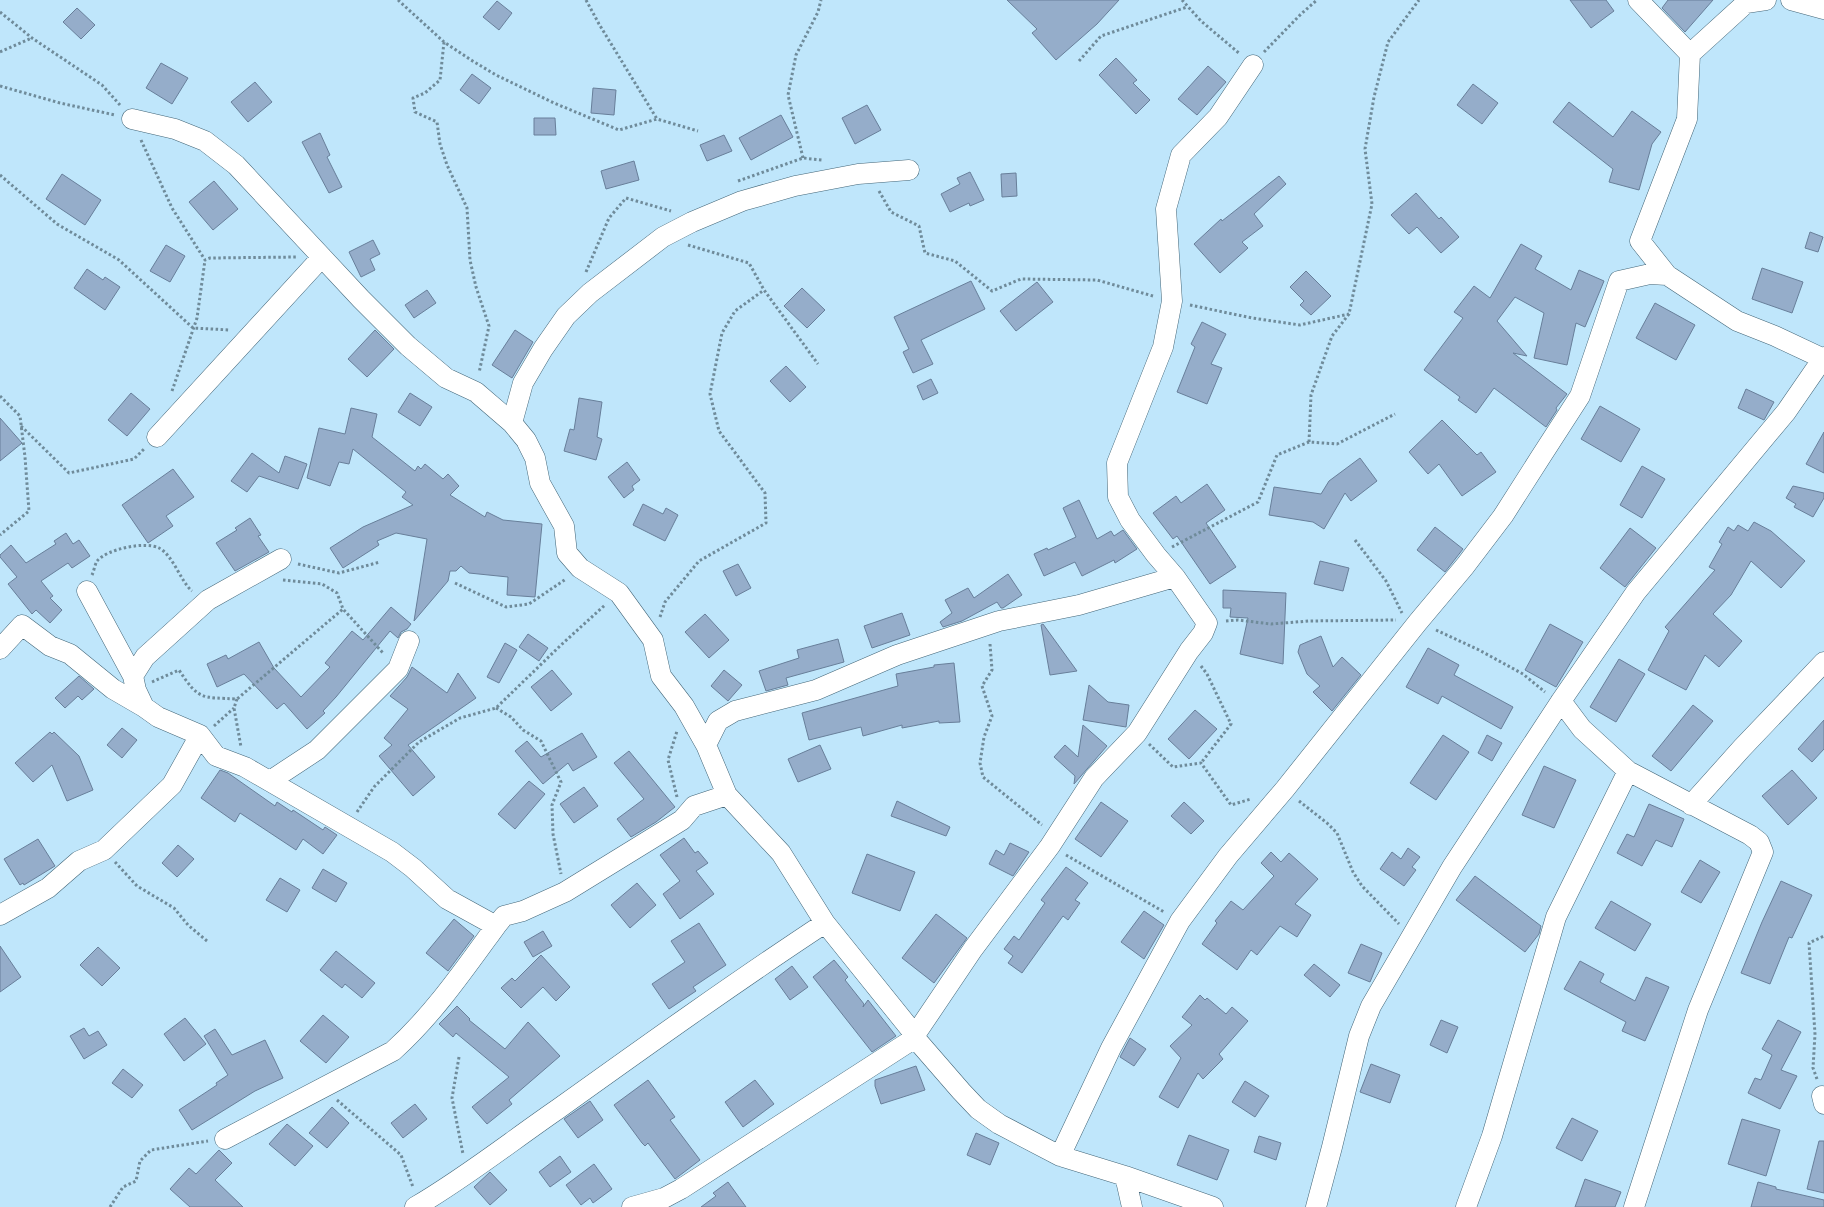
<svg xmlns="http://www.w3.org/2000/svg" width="1824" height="1207" viewBox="0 0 1824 1207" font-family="'Fira Sans',sans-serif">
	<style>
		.building { fill: #95adca; stroke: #687f9a }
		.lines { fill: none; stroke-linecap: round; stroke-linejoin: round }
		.street-casing { stroke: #436678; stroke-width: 21 }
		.path { stroke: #6f8b9a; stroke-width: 3; stroke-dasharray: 2.5 2.5; stroke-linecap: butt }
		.street { stroke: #fff; stroke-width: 20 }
	</style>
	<rect width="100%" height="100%" fill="#bfe6fb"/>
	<path class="building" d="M1007,0h112l-22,24 -41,36 -24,-27 5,-4z
		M1570,0h36l8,11 -23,17z
		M1668,0h45l-28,32 -23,-24z
		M497,1l15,12 -13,17 -16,-13z
		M77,8l18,17 -14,14 -18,-17z
		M1116,58l21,22 -4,3 17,17 -14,14 -37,-39z
		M161,63l27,15 -16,26 -26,-16z
		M1208,66l18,16 -29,33 -19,-16z
		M472,74l19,14 -12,16 -19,-14z
		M255,82l17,20 -24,20 -17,-20z
		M1473,84l25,19 -16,21 -25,-19z
		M593,88l23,2 -2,25 -23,-2z
		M1569,102l44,35 19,-26 29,21 -9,12 -13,46 -30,-8 4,-13 -60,-47z
		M867,105l14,25 -26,14 -13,-26z
		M781,115l12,22 -42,23 -12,-22z
		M534,118h21l1,17h-22z
		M320,133l10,22 -3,2 15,30 -13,6 -27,-51z
		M724,135l8,16 -25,10 -7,-16z
		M634,161l5,19 -33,9 -5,-18z
		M970,172l14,28 -14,6 -1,-3 -19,9 -9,-18 19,-10 -3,-6z
		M1016,173l1,23 -15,1 -1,-23z
		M62,174l39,26 -16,25 -39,-26z
		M1279,176l7,8 -32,30 9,12 -21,16 6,6 -28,25 -26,-29 27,-25 1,2z
		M214,181l24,28 -25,21 -24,-28z
		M1416,193l23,26 2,-2 18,20 -18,16 -24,-26 -8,7 -18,-19z
		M1810,232l13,5 -5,15 -13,-4z
		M373,240l7,14 -10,5 5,11 -14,7 -12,-25z
		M1521,244l21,12 -7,13 36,21 8,-20 25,11 -19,46 -9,-4 -9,42 -33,-7 10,-45 -29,-16 -18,24 30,35 -14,-3 54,41 -11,14 1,2 -11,17 -52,-39 -18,25 -18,-13 2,-3 -36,-27 39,-52 -9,-6 20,-26 16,12z
		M166,245l19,11 -15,26 -20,-11z
		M1762,268l41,14 -11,31 -40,-14z
		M87,269l16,11 2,-3 15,10 -15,23 -31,-22z
		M1306,271l25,25 -20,19 -11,-10 4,-4 -14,-14z
		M971,281l14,28 -64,31 12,24 -20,9 -10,-21 6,-3 -15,-32z
		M1037,282l16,20 -37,29 -16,-20z
		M802,288l23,22 -18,18 -23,-22z
		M427,290l9,13 -22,15 -9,-13z
		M1655,303l40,22 -19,35 -40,-22z
		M1202,322l24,12 -15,30 11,4 -15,36 -30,-12 18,-45 -4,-3z
		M375,330l19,19 -27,28 -19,-18z
		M515,330l18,12 -21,36 -20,-13z
		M786,366l20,21 -16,15 -20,-21z
		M931,379l7,14 -15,7 -6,-14z
		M1746,389l28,13 -10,18 -26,-12z
		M131,393l19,16 -23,27 -19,-16z
		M410,393l22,14 -12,19 -22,-14z
		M579,398l23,4 -5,35 5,2 -6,21 -32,-9 6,-22 4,1z
		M1600,406l40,23 -19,33 -40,-23z
		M351,408l26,6 -5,23 43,34 3,-5 3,3 4,-5 18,15 5,-5 11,12 -9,9 35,22 2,-5 16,8 39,4 -7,73 -28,-2 1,-18 -39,-4 -8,-7 -5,5h-6l-2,10 -34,40 13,-82 -31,-6 -19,8 2,4 -36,23 -13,-20 33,-21 50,-22 -11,-8 4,-5 -53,-43 -4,15 -10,-2 -9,24 -23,-8 12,-50 26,6z
		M0,418l22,25 -22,18z
		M1442,420l35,35 4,-3 15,20 -34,24 -23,-32 -11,10 -19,-22z
		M1824,432v41l-18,-9z
		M252,453l27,20 6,-17 22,8 -9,25 -39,-13 -12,16 -16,-11z
		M1360,458l17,23 -26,20 -6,-8 -21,36 -11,-7 -44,-7 5,-28 47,7 8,-13z
		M627,462l13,18 -8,6 2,4 -10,8 -16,-21z
		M1642,466l23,13 -23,39 -22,-13z
		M173,469l21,28 -28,19 7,10 -25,17 -26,-38z
		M1207,484l18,26 -19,13 30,44 -26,17 -33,-48 -4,3 -20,-26 23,-17 5,7z
		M1793,486l31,7v5l-11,19 -19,-10 2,-3 -10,-6z
		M1079,500l18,39 14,-8 3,5 9,-6 14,19 -22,14 -1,-3 -32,16 -7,-14 -31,14 -10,-22 13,-6 1,2 28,-13 -13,-29z
		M643,504l20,10 3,-6 12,7 -13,26 -32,-16z
		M250,518l11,17 -3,1 11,16 -34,19 -19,-28 21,-13 -2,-2z
		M1754,522l17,9 34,30 -24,27 -30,-27 -20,34 -18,19 29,27 -23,26 -14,-12 -19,35 -38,-20 21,-39 -4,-4 50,-57 -6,-3 13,-23 -3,-2 9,-15 6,4 4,-6 10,6z
		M1435,527l28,22 -18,23 -28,-22z
		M1630,528l26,20 -31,39 -25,-19z
		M66,533l7,11 6,-4 11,16 -18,12 -4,-5 -27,18 12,15 -3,2 12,12 -12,13 -14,-13 -4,4 -24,-30 9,-7 -17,-20v-2l11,-10 15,18 30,-19 -2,-3z
		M1320,561l29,7 -6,23 -29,-7z
		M738,564l13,24 -15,8 -13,-25z
		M1008,574l14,21 -19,13h-2l-4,-6 -35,19 -19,6 -3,-5 12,-9 -7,-13 23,-12 6,10z
		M1223,590l63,3 -3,71 -43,-10 8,-36 -18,-1 1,-9h-8z
		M391,607l20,17 -4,5 -6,3 -3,6 -8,-7 -54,66 -13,14 2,2 -18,16 -23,-26 -7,6 -33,-35 -27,13 -10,-23 19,-9 2,4 31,-17 15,26 27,29 29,-30 -5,-4 27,-32 11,9z
		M902,613l8,22 -38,13 -8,-22z
		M705,614l24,26 -20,18 -24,-26z
		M1043,624l34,47 -27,4 -9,-50z
		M1550,624l33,18 -27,45 -31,-17z
		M528,634l20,14 -9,13 -20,-14z
		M1321,636l12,31 9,-10 19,18 -29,36 -19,-19 7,-6 -13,-12 -9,-22 2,-7z
		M838,639l6,23 -58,16 2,7 -22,6 -7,-20 40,-13 -2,-8z
		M505,643l12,7 -18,33 -12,-6z
		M1428,648l31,17 -5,10 59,32 -12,22 -59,-33 -4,8 -32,-17z
		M1619,659l26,15 -29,48 -26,-15z
		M954,663l6,59 -21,1v-2l-37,7v-3l-39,11 -2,-9 -52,13 -7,-27 96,-27 -2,-12 38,-7v-2z
		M412,667l35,26 11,-20 18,25 -68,47 27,32 -22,19 -34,-40 13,-11 -8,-7 24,-29 -18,-13 17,-19z
		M552,670l20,24 -21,17 -20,-24z
		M724,670l18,15 -14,16 -17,-15z
		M79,676l15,13 -12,11 -4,-4 -13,12 -10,-10z
		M1089,685l19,17 21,3 -3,22 -43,-7z
		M1693,705l20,16 -42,50 -19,-15z
		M1195,710l22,19 -28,30 -21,-20z
		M1824,720v29l-12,13 -14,-13z
		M1083,725l24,21 -33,38 1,-8 -21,-19 11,-12 13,12z
		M122,728l15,12 -15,18 -15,-13z
		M50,732l2,2 2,-2 25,24 14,34 -26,11 -15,-36 -19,17 -18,-19z
		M582,733l15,24 -24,14 -5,-8 -25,21 -28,-33 12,-10 14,16z
		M1443,735l26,17 -33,48 -26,-17z
		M1487,735l15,8 -10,18 -14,-8z
		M820,745l11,24 -33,13 -10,-23z
		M629,751l46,56 -19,15 -25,15 -14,-18 27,-20 -30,-36z
		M1544,766l32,14 -22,48 -32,-13z
		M220,770l8,3 47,33 2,-4 15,10 1,-2 30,20 2,-3 12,8 -14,19 -20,-15 -7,11 -56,-37 -5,9 -34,-24z
		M1792,770l25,28 -29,27 -26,-29z
		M529,781l16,13 -30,35 -17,-15z
		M584,787l14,19 -24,17 -14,-19z
		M897,801l53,26 -4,9 -55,-20z
		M1101,802l27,19 -27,36 -26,-18z
		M1184,802l20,19 -13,13 -20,-18z
		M1649,804l35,15 -12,28 -16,-7 -14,26 -25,-13 10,-19 7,3z
		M684,838l11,15 3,-2 10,12 -12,8 18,23 -34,25 -17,-25 17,-13 -20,-26z
		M38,839l17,27 -31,19 -1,-2 -3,2 -16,-26z
		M1010,843l19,9 -16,24 -24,-12 7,-14 8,5z
		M178,845l16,14 -17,18 -15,-14z
		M1408,848l12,9 -8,10 4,3 -12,16 -24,-17 12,-17 9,7z
		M1271,852l10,10 8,-9 29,26 -23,25 16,11 -14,22 -17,-11 -23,29 -6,-5 -14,20 -35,-26 15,-21 -2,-2 16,-20 12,9 31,-34 -13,-13z
		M867,854l48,18 -15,39 -48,-18z
		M1700,860l20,12 -19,31 -20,-11z
		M1066,867l22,16 -13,17 5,3 -12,17 -5,-4 -41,57 -14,-10 5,-7 -9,-7 10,-13 5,4 26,-37 -4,-3z
		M323,869l24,14 -11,19 -24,-14z
		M1475,876l66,50 -2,8 -14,18 -69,-52z
		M280,878l20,12 -13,22 -21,-12z
		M1781,881l31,14 -20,43 -3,-1 -19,47 -29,-11 21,-51z
		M637,883l19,22 -26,23 -19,-23z
		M1611,901l40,23 -16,27 -40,-23z
		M1144,911l20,14 -20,34 -23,-17z
		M936,914l31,24 -33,45 -32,-25z
		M454,919l20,17 -26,35 -22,-18z
		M699,923l27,42 -33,22 3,4 -27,18 -17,-25 33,-22 -14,-21z
		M543,931l9,15 -19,11 -9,-15z
		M1361,944l21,9 -12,29 -22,-9z
		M0,946l21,31 -21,15z
		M98,947l22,21 -18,18 -22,-21z
		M336,951l39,32 -13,15 -17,-14 -3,4 -22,-18z
		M541,955l29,32 -14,14 -13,-14 -22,21 -20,-20 11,-10 3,3z
		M834,960l14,17 -3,3 19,24 -1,3 5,-7 28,36 -24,16 -59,-75z
		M1580,961l24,13 -4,8 35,19 11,-24 23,10 -24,54 -23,-10 4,-9 -62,-33z
		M1314,964l26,21 -10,12 -26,-22z
		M792,966l16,21 -18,13 -15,-21z
		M1200,995l5,5 2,-2 19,16 6,-7 16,14 -29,33 4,5 -20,20 -5,-6 -20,35 -19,-11 22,-39 -11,-12 22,-21 -10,-8z
		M457,1006l13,13 -1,1 36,29 23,-27 32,34 -51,44 3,4 -25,20 -15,-17 37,-30 -53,-44 -3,4 -14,-13z
		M323,1015l26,22 -23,26 -26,-22z
		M185,1018l21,26 -22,17 -20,-27z
		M1441,1020l17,7 -11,26 -17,-8z
		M1778,1020l23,12 -20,38 16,6 -17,33 -32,-16 7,-15 6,2 11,-25 -10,-6z
		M84,1028l5,8 9,-5 9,14 -23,14 -14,-23z
		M215,1029l17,26 33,-15 18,38 -28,13 -63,39 -13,-20 38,-25 -1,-2 12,-8 -24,-39z
		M1130,1038l16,11 -12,17 -14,-9z
		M1371,1064l29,11 -10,28 -30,-11z
		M916,1066l9,24 -44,14 -6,-18v-6z
		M123,1069l20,16 -11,13 -20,-15z
		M648,1080l27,37 -5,3 30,40 -25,19 -27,-36 -3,3 -3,-3 -28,-38z
		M755,1080l19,24 -31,23 -18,-25z
		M1245,1081l24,15 -14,21 -23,-15z
		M590,1101l13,19 -25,18 -14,-19z
		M415,1104l12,15 -24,19 -12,-15z
		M332,1107l17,16 -22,25 -18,-15z
		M1572,1118l26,13 -16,30 -26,-13z
		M1742,1119l38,11 -14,46 -38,-12z
		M287,1124l26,22 -18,20 -26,-22z
		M976,1133l23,10 -9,22 -23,-10z
		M1189,1135l40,15 -12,30 -40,-15z
		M1259,1136l22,7 -5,17 -22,-8z
		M1819,1141h5v52l-17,-4z
		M219,1150l13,13 -17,17 28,27h-53l-20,-18 19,-21 7,6z
		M560,1156l11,16 -21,15 -11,-15z
		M594,1164l18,25 -19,14 -3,-5 -9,7 -15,-20z
		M490,1172l17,18 -17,15 -16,-18z
		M1585,1179l36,13 -6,15h-40z
		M728,1182l18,25h-45l15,-11 -3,-3z
		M1758,1182l18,5v2l48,11v7h-73z"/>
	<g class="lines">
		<g class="street-casing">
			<path id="street" d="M1638,0l52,54
				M1791,0l33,9
				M132,119l43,10 30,12 31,24 125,134 47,47 38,32 30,14 36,31 14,17 9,18 5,25 24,43 3,27 13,15 39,25 34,47 8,36 23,30 22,39 21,50 54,58 44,70 90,112v3l46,53 17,18 21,15 61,32 65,20 88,31
				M1667,275l-27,-34 47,-122 3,-65 56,-51 20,-3
				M512,423l11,-40 20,-34 23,-33 24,-23 73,-56 29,-15 50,-21 53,-15 63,-12 51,-4
				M157,437l165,-180
				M87,591l46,85
				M0,649l22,-24 28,21 20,8 43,35 31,18 14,10 42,18 16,21 29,11 147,85 21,16 34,31 49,27 8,-10 19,-5 42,-19 117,-72 12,-14 33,-11
				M1561,701l21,28 46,42 122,64 9,7 4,10 -65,158 -64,197
				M144,707l-8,-17 -3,-14 12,-19 63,-57 73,-41
				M706,745l12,-24 17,-10 81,-21 81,-35 102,-34 80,-16 96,-28
				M270,781l47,-31 81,-81 11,-28
				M1691,805l51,-57 82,-86
				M0,915l48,-27 31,-27 25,-11 68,-65 28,-50
				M915,1035l58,-86 77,-103 44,-68 43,-45 52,-82 14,-18 4,-10 -32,-46 -19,-22 -26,-35 -12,-23 -1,-34 46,-116 9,-46 -6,-92 15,-54 37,-38 35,-52
				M1822,1096l2,8
				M225,1139l168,-88c40,-36 71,-81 103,-125
				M1060,1156l51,-108 69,-127 48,-65 57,-67 133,-167 47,-56 38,-50 37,-58 40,-62 39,-115 31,-7 17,1 70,46 38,15 49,23
				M1125,1176l7,31
				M415,1207c50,-29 95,-65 143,-98 88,-63 176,-126 267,-186
				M632,1207l32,-9 17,-9 234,-151
				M1316,1207l16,-60 27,-111 12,-30 81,-139 109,-166 75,-109 150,-180 38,-55
				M1466,1207l26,-71 64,-219 72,-146"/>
		</g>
		<path class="path" d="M398,0l46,42 27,18 25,15 58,28 65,27 38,-11 41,12
			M586,0l13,24 58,95
			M1182,0l19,21 39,33
			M0,12l32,26 70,47 18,20
			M444,42l-4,38 -15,13 -12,5 2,14 22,10 3,22 7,21 20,43 3,52 6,27 13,39 -10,47
			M0,52l32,-14
			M1264,52l37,-38 16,-14
			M1079,61l22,-25 86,-29
			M0,86l60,17 55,12
			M141,140l31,68 33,52 5,-2 87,-1
			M803,158l-15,-63 8,-40 22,-43 3,-12
			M0,175l57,49 62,36 74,68 37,2
			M738,181l65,-23 19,2
			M879,191l12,21 28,14 6,27 30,8 37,30 29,-12 76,1 56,16
			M688,245l61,18 15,27 54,74
			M586,272l23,-54 17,-20 45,13
			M1190,305l62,13 48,7 49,-11
			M172,391l25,-73 8,-58
			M0,396l20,20 5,41 4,54 -29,24
			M21,426l48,47 65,-14 10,-10
			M1309,442l2,-47 21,-59 17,-22 23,-110 -7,-55 9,-52 14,-55 31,-42
			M1355,540l31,41 16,32
			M1172,547l86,-45 19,-47 32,-13 28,2 58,-30
			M298,564l41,9 41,-11
			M92,575c2,-4 3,-11 5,-14 10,-12 48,-20 62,-13 14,7 22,34 33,43
			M283,580l39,4 15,9 6,16 40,44
			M455,583l51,24 23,-3 37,-25
			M660,617l5,-15 34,-41 67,-38 -1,-30 -46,-62 -9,-37 12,-61 13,-22 29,-21
			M1226,621l12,-1 33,4 38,-3 87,-1
			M1436,630l43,20 44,24 22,18
			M990,644l2,26 -10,16 10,30 -8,21 -4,26 3,14 59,48
			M1201,666l6,8 24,50 -30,39
			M152,682l27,-12c20,31 23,27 58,29l106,-90
			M237,699l-3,9 7,39
			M496,708l15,9 12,13 18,11 20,41 -9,23 1,29 8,40
			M214,726l20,-18
			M1149,744l24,23 28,-4 30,42 20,-6
			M677,797l-9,-37 9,-29
			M1299,801l28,22 10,10 16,39 9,14 37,38
			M357,812l17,-25 45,-45 41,-24 36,-10 65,-63 44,-40
			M1066,855l98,57
			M115,862l22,24 37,22 14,17 19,16
			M459,1057l-7,41 11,56
			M1817,1079l-4,-11 2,-34 -6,-91 15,-7
			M337,1100l64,55 12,32
			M110,1207l13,-20 13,-6 4,-20 11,-11 57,-9"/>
		<use href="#street" class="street"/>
	</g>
</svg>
